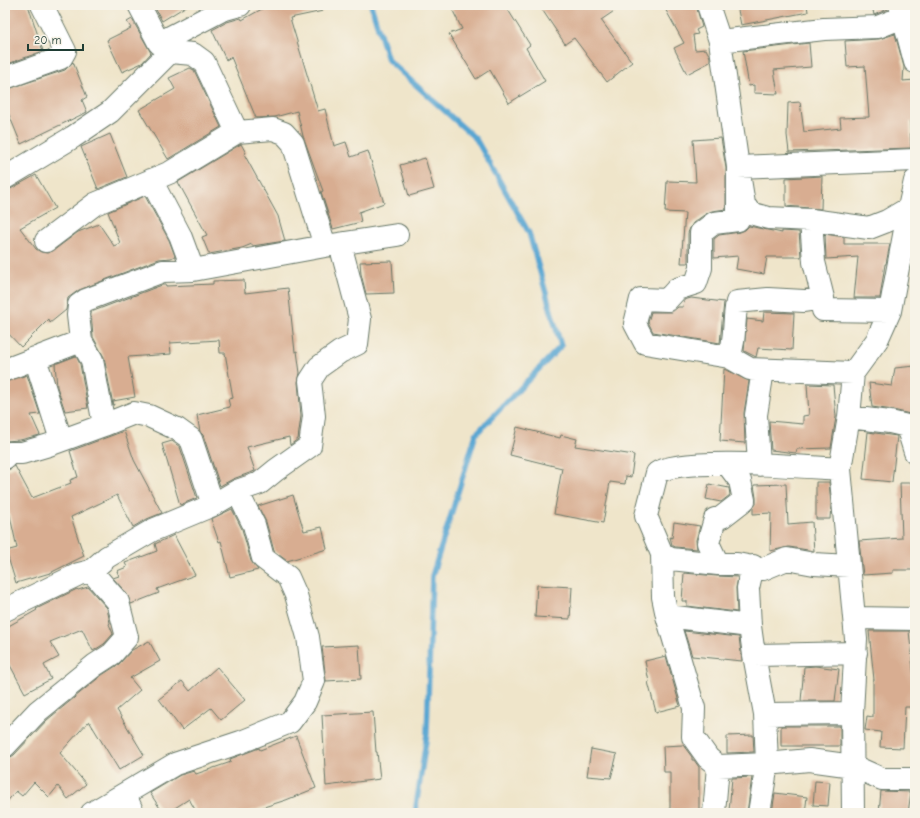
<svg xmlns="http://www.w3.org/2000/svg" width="920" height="818" viewBox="0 0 920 818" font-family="'Comic Neue',sans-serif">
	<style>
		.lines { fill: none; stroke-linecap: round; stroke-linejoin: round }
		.stream { stroke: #59a6d2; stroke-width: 5.5 }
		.building { fill: #d8ad91 }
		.minor-casing { stroke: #687868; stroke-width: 24 }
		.minor { stroke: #fff; stroke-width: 22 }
	</style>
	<rect width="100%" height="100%" fill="#f7f3e8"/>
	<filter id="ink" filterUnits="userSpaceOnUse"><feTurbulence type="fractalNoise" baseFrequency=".025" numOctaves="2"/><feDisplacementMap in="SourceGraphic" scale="8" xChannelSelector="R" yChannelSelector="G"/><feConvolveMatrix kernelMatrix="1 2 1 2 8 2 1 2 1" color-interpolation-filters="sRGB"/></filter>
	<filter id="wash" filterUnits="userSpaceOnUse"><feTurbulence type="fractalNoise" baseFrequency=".012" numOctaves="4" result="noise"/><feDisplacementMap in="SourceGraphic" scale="16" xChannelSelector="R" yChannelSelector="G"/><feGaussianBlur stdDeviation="0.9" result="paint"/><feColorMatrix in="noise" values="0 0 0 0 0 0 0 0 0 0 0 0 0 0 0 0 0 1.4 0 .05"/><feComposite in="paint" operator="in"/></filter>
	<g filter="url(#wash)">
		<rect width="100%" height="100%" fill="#efe5ca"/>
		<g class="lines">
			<path class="stream" d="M371,5l17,55 88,79 53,94 32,113 -85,88 -44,142 -5,158 -12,79"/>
		</g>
		<g id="blocks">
			<path class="building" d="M5,5h23l15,46 -38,14z
				M156,5h32l-26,16 -8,-15z
				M269,5h53l1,6 -33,7 28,93 7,-2 9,37 12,-4 5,15 17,-6 16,52 -25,9 2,10 -28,7 -12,-37 2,-1 -20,-55 -6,-25 -22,6 -19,1 -25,-61 -5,3 -14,-30 15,-8 14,-4 1,2z
				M450,5h55l25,40 -4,3 19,33 -36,22 -19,-33 -14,9 -27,-45 13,-5z
				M539,5h84l-22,15 31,42 -25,20 -33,-44 -9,6z
				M663,5h33l6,22 -6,3 2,4 -5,1 2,15 11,-1 4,8v5l-23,12 -13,-26 10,-5z
				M737,5h70l1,7 -67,13z
				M872,5h16v4l-14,6z
				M132,19l19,34 -9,10 -20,9 -15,-32 24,-12 -4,-6z
				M895,34l9,33 -1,14 12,-1 -1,42h-4l1,26 -122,4 -2,-17 1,-32 12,-1 4,30 37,-4 -1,-10 29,-1 -4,-51 -18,1 -2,-26 34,-2z
				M809,43l2,24 -37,3 4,24 -24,-1v-8l-5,1 -6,-35z
				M73,62l14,35 -5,3 5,12 -66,32 -16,-39v-15l60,-20z
				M190,68l4,2 27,57 -53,32 -29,-49 36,-21 -6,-11z
				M110,134l17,43 -29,12 -17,-42z
				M721,138l5,30v41l-14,2 -5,2 -14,10 -3,5 -2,5v30h-7l4,-50 -20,-1 2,-31 29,1 -3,-42z
				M241,144l5,9 -2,1 34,62 7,25 -33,5v-2l-10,4 -33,6 -7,-17 5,-2 -29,-53z
				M425,158l9,31 -25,7 -9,-31z
				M36,175l19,33 -35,20 16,21 5,3 6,1 6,-2 25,-19 21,-8 15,22 6,-3 -12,-31 37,-16 24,44 6,16 -4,2 -12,1 -80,31 -11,8 -2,12 -16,13 -1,-4 -28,28 -16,-17v-138z
				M822,176l-1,33 -35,-3v-28z
				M749,226l33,7v-2l17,1 2,25h-34l-3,17 -28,-5 2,-13 -24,2v-19l5,-4 21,-3 5,-2z
				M825,234l19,3v7h46l-4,20h-1l-5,34h-26l4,-41 -32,2z
				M392,261l2,32 -28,1 -5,-20 -1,-12z
				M244,280l1,13 43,-5 7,64 2,-1 3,22 -2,9 3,34 -3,23 -8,6 -1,-8 -42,10 8,24 -22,8 -13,7 -17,-51 -3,-3 -3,-17 33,-8 -2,-8 5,-1 -8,-45h-5l-1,-13 -49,3 1,11 -43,3 7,40 -22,4 1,4h-1l-9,-48 -11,-20 -2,-25 71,-27h4v1l47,-2v-3z
				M691,298l33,4 -4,41 -67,-11 -5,-10 3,-10h21l6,-5h5l1,-7z
				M764,312l30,1 -2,37 -34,-2 -2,9 -12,-6 3,-32 16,2z
				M76,356l4,8 8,44 -23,3 -8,-24 -2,-23z
				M915,366v51l-5,-3 -17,-4 -21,-3 -3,-24 23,3 3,-18z
				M724,369l25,12 -5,32 1,30 -25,-2z
				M27,375l13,39 -9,1 9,20 -20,5 -15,1v-59z
				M807,384l26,1 3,32 -5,31 -34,1 -1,4 -25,-3 -2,-29 34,3v-8l6,-1z
				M517,427l43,11 1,-3 16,4 -2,7 59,9 -3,22 -5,-1 -1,8 -15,-2 -7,41 -49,-9 8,-46 -52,-13z
				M124,431l10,29 28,53 -15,6 -14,8 -16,-32 -46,22 13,39 -34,17 -34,10 -10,-32 11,-3 -12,-55v-23l5,-1 5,-3 17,32 39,-15 -1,-3 8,-3 -8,-26z
				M868,432l29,4 -5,46 -29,-3z
				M172,441l8,6 17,51 -17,7 -18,-61z
				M816,482h13l2,22 -1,15h-14z
				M900,483h15v87h-22v3l-30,2 -4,-34 43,-3z
				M709,484l20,4 1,7 -9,7 -15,-3z
				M786,484l2,40 24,-2 2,29 -25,-4 -19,4 1,-38 -18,1v-6l3,-4v-6l-2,-13z
				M293,495l11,36 18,-4 5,22 -40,12 -13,-10 -8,-29 -8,-16z
				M232,509l10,20 9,32 7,9 -28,7 -9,-36 -2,1 -8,-23z
				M674,522l26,4 -4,14 1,9 -22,-2 -3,-2 -2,-8 2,1z
				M174,535l21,40 -38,14 2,4 -28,11 -4,-10 -14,-16 6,-2 -2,-5 10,-4 -2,-4 32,-12 -2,-7z
				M684,573l33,3 21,1 -2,11 1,24 -50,-6v-5h-5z
				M537,585l35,2 -2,32 -35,-2z
				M88,587l19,21 3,15 -1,1 4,10 -9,10 -11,7 -11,-22 -32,13 9,15 -15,8 7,14 -26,14 -20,-37v-28l32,-18 -1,-1 41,-20 1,1z
				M684,631l55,6 3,24 -50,-5z
				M869,631h40l5,48h1v28h-10l-2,41 -23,-1 1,-15 -16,-2 2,-14 6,1v-37h1z
				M149,641l11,20 -30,17 10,12 -23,20 27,45 -25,15 -30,-49 -29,32 26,31 -18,15 -10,-13 -9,11 -15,-15 -12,14 -6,-5 -11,13v-46h4l5,-3 33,-35 55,-45 17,-11 13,-14z
				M359,645l2,34 -35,2 -4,-34z
				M666,656l14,50 -24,6 -8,-30h1l-4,-21z
				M815,666l24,3 -4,32h-34l3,-34z
				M217,667l28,33 -24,20 -10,-12 -29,22 -23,-31 23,-18 8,10z
				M373,712l3,40h1l3,27 -54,7 -4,-71z
				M781,726h59v20h-59z
				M753,735l1,17 -27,1v-17z
				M296,736l20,52 -30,12 -41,13h-48l-8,-14 -22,14h-4l-13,-20 30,-18 14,-4 2,3 35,-12 -1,-3 29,-11 1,2z
				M683,745l9,12v3h2l5,7v43h-29v-38h-6l-1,-26z
				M591,749l26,5 -6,24 -24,-2z
				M752,777l-5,36 -18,-2 3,-33z
				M815,781l15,1 -2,24 -15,-1z
				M881,791l30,1 -3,21h-29z
				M775,793l32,4 -2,16h-33z"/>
		</g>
	</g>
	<g filter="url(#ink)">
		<use href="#blocks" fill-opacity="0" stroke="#687868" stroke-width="1"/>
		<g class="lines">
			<g class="minor-casing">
				<path id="minor" d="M139,5l20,38 11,9 23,2 11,8 33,70
					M708,5l12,36 18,126 6,37 6,9 18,5 43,2 58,8 18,-7 22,-13
					M900,5l15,57
					M720,41l104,-12 54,-2 25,-10
					M159,43l63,-33 18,-5
					M5,78l56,-20 4,-7 -23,-46
					M738,167v53l-24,3 -13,10v35l-5,15 -19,6 -10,11 -26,-1 -6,25 10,19 84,14 21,12 103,4
					M738,167l177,-7
					M5,178l68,-41 37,-25 60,-60
					M151,180l29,55 13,35
					M811,220l3,42 9,36v12l67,1
					M46,241l49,-37 76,-32 66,-40 36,-3 11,4 9,10 32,103
					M729,357c7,-16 4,-37 8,-55l31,-3 36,2 19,-3
					M35,358l26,82
					M5,370l76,-29
					M849,417l41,5 17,4 8,26
					M104,425l-12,-65 -11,-19 -3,-26 1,-10 7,-5 77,-29 30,-1 132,-24 72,-11
					M5,458l4,-5h13l27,-8 55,-20 30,-12 15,3 28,13 14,10 22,66
					M759,465l-3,-50 7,-45
					M840,469c-34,-2 -161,-13 -183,4l-11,43 16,38 1,43 4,19 27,92 -1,29 15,21 10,8 49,-2 42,-4 44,6 29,13h33
					M662,554l9,5 47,5h19l26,5 24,-10 27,5 35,2
					M718,564l-10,-21 7,-24 7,-2 22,-17 -4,-19 -12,-16
					M753,566l-5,22 2,38 4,29 11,59 2,50 -8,49
					M5,610l74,-36 12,-3 16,-14 46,-27 60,-25 24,-14 23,-8 16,-13 34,-24 4,-30 -4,-35 9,-14 21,-15 17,-8 3,-25 -20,-75
					M667,616l83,10
					M855,618l60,1
					M754,655l102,-2
					M765,714l87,-1
					M5,746l33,-35 57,-46 17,-11 15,-17 -9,-35 -27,-31
					M125,795l8,18
					M92,813l83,-49 66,-22 49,-20 15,-20 9,-21 -6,-44 -12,-42 -8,-18 -25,-19 -9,-33 -17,-34
					M714,813l4,-47
					M853,813l-1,-100 4,-74 -16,-170 9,-52 4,-44 24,-33 13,-29 19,-103 6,-27"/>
			</g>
			<use href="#minor" class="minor"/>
		</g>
	</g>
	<rect width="920" height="818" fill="none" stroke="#f7f3e8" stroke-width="20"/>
	<path d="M28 44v6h55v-6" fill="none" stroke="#1f3d34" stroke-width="2"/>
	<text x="34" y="44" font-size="12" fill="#1f3d34" stroke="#f7f3e8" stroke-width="3" paint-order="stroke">20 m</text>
</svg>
